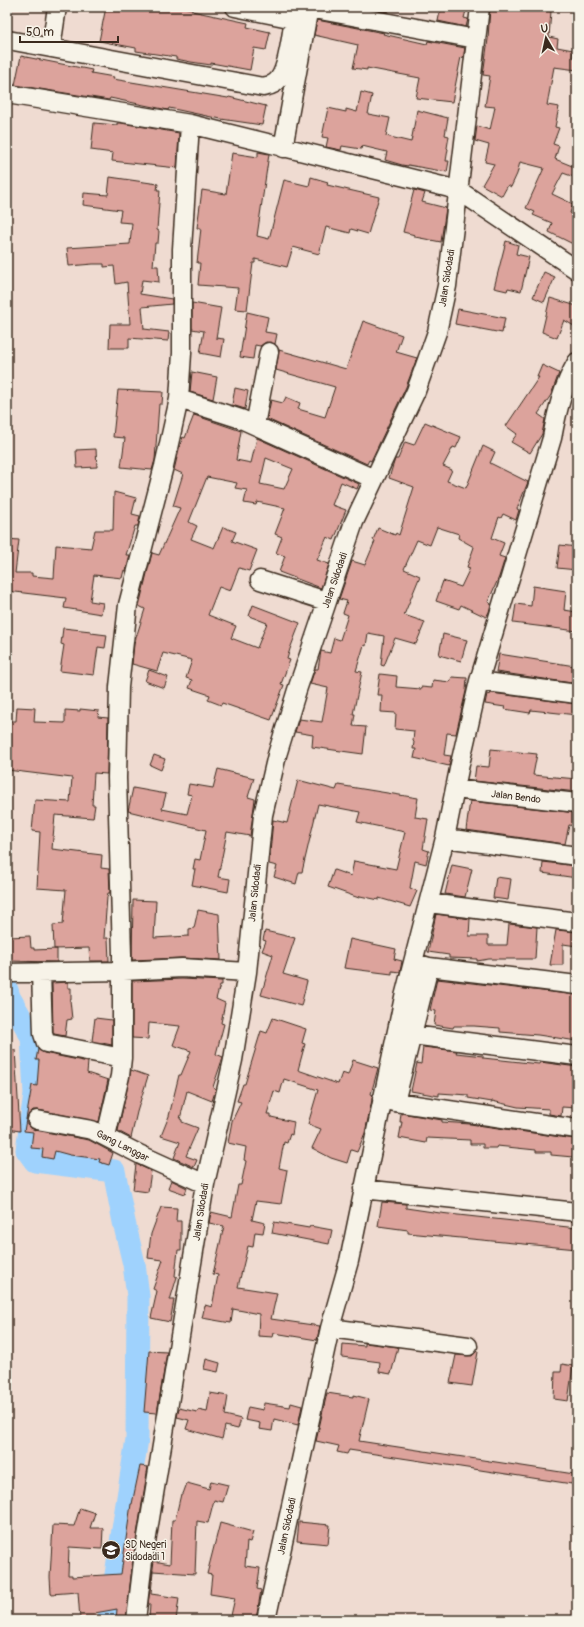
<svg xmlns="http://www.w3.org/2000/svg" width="584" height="1627" viewBox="0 0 584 1627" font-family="Pangolin,sans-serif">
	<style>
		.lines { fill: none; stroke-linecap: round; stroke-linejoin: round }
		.river { stroke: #9fd2fd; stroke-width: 23 }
		.building { fill: #dca39c; stroke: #3b2a1e; fill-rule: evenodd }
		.minor-casing { stroke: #3b2a1e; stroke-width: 21 }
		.minor { stroke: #f7f3e8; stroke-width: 18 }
		.labels { text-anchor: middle; stroke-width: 3; stroke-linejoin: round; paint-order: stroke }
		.street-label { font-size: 10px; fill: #3b2a1e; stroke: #f7f3e8 }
		.poi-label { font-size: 10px; fill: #3b2a1e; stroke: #f7f3e8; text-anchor: start }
	</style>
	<rect width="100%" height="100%" fill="#efdbd1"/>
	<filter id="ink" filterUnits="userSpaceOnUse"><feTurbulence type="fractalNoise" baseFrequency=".025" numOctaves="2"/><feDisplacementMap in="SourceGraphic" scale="8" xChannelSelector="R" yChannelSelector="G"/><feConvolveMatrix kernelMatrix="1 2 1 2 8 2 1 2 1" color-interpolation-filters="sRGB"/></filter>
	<g filter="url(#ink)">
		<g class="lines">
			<path class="river" d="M7,990l2,7 23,40 3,57 -8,56 8,11 79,10 10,51 10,42 4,32 -1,143 -28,181"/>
		</g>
		<path class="building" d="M106,7h77l9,2v2l56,12 -1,4 23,5 -4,18 -12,-2 -4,22 -39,-7v2l-20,-3 -15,-3v-2l-40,-6v-3l-37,-7z
			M361,7h28l-1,5z
			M441,7h26l-3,11 4,1 -2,8 -28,-6z
			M490,7h40v2l21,2 -2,26 9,2 -1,8 16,3 -1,7 5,1v12l-23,-3 -7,38 12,2 -4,20 4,1 -6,16 6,2 -4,13 22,9v10l-14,-5 -11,21 21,10 -3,9 7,3v30l-28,-14 3,-9 -19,-8 2,-3 -9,-4 18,-40 -24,-6 -3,12 -6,13 -3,-2 -6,11 -20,-11 12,-21 -9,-2 4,-17 -14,-4 2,-15 13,4 5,-23 -10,-1 5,-30 -7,-1 5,-36z
			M317,20l67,13 -1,1 44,10 1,-3 37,7 -2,10 -2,-1 -9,45 -36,-4 4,-20 -53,-10v2l-14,-2 5,-23 -44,-10z
			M21,56l71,14 -1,3 23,4 -1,2 115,19 1,-1 37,9 -4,19 -41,-6 -52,-11 -1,2 -58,-12 -1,2 -94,-15z
			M361,92l11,3 -4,19 22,4 -4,18 25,6 6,-32 31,8 -3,17 4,1 -2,12 1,1 -2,12h3l-2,11 -39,-7v1l-6,-1 -17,-5 2,-8 -25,-6 -1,3 -19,-3 -1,4 -15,-3 2,-9 -6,-1 6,-29 18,4v-3l11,3z
			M94,123l23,2v-2h4l58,10 -2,35 -65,-7 1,-8 -22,-3z
			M258,152l11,2 -12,82 12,3 15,-59 25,6 2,-9 17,5 -1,3 52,12 -11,37 -17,-5 -1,4 -24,-6 -7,27 -26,-7 -6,20 -32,-8v4h-2l-6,47 -12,-1 3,-21 -40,-3 2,-22h-3l4,-35h-4l5,-38 24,4 6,-41 26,4z
			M110,177l48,7 -1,6h3l-2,26 -1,14 2,1 -1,12h-3l-2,23h5l1,16 -17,-2 -2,14 32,5v5l-30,3 2,22 25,3 -1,9 -39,-3v10h-20l1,-24h20l-3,-42 -11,2 -2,-18 -10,1v-3h-11l-24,2 -2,-18 63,-4 2,-21 -13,-1 2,-12 -38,-5 1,-12 24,2z
			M414,190l11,3 -3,9 24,6 -5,34 -26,-5v-2l-12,-3z
			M506,241l12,4 -2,9 13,3 -8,34 -13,-3 -1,3 -13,-3z
			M544,272l11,5 -11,25 -11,-5z
			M550,298l27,8v14l-3,6 -10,-6 -7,18 -15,-6z
			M192,303l29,5 -5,30 8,1 -3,18 -21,-4 4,-22 -12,-2z
			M458,309l47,9 -3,15 -47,-9z
			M247,312l21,5 -3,15 12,2 -2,10 -9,-2 -6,4 -5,-1 -2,14 -13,-2z
			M363,321l39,14 -6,17 21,6 -11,29 -35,74 -2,-1 -2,4 -100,-45 4,-19 12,3 3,-6 14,6 -2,6 27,8 10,-30 -59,-17 3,-20 67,19z
			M542,365l17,8 -8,22 -13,19 7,5 -3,15 -12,19 -19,-11 6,-8 -11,-8 33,-49h-2z
			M192,372l25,5 -4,22 -23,-7z
			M235,388l13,3 -3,18 -13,-4z
			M118,390l45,2 -1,12h-3l-4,56 -3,10 -31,-3 4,-29 -12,-1z
			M194,415l47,16 -5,29 15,3 6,-25 102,46 -2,5 -16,-7 -9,23 14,5 -12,30 -7,-3 -10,23 12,4 -8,24 -42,-16 6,-16 -9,-3 6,-16 -7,-3 10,-26 -28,-6 -1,3 -12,-2 3,-13 -12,-2 2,-5 -30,-6 -18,45 8,4 -6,13 23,9 9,-21 13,5 -4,9 25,9 -8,21 -10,-3 -9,23 -11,-4 -11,28 28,11 -5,12 26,10 10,-25 -18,-7 4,-11 47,18 -10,26 -3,10 3,1 -9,24 3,1 -13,35 -49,-17 -1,2 -13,-5 2,-5 -21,-7 3,-8 -6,-2 6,-18 -29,-7 -6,18 -25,-7 2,-20 11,-35 -6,-3 13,-53 7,2 21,-47 -7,-2 10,-32 -9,-4 6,-25 3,-8 2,1zM266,458l27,11 -9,20 -24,-5z
			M425,422l36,15 -5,11 -3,-1 -10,19 9,4 -5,11 19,7 17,-42 12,6 -5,11 38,19 -11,27 2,1 -3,10 -13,-6 -2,4 -2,-1 -7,21 12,5 -5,13 6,2 -6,19 -11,25 3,2 -2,8 -3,5 -25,-12 -2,4 -23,-8 7,-20 18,6 9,-19 -3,-1 7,-20 -16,-9 1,-4 -22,-7 -7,18 -13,-5 -13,29 16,7 -16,39 21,7 -9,22 -21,-6 -11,28 -3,-1 3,-29 -16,-3 -2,13 -2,-1 -8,26 6,1 -9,42h2l-2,12 13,1 -3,27 -51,-7 1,-12 -18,-3 4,-13 23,3 6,-34 -18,-4 5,-15h3l3,-18 9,2 4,-15 6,2 8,-25 -5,-2 4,-12 -8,-2 13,-38 13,4 10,-24 -2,-1 5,-12 17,7 1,-2 3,2 15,-48 -25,-9 6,-19h3l7,-17 9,3z
			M96,449l1,18 -20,1 -1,-18z
			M114,492l22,6 -4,16 8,2 -2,10h-3l-9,29h4l-4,16 -2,-1 -2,8 -28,-3 -4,26 13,2 -2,11 -37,-6 2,-10 -59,-7v-52l12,1 -4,33h17v3l22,2 2,-33 35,3 4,-18h18z
			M560,545l17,2v23l-20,-2z
			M533,586l33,5 -2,19 13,2v19l-64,-8 3,-19 15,2z
			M63,628l28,3v2l16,2 -2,13 -7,-1 -4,28 -34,-4 4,-26 -3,-1z
			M443,634l24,6 -6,21 -22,-6z
			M499,654l76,12 -3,17 -76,-11z
			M149,670l19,7 -4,11 -19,-7z
			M380,674l17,2 -1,11 25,2v-2l11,1 1,-8 17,2 2,-5 15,1 -1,13 -10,43 -9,-1 -3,22 7,1 -2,10 -35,-8 2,-9h-3l1,-7 -1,-1 1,-10 -19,-2 1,-16 -15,-1 1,-17h-5z
			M491,693l86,11v11l-46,-5 -1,3 -26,-4 1,-2 -20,-3 2,-10 3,1z
			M17,707l18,1 -1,14 31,1v-13l15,1v-2l19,2 -1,6 10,1 -1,56 -13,-1 -2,32h3l-2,13 -38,-3 -3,34 50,6 -1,13 8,1 1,24h-2l-1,4 -3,41h4l1,23h-19l-1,-13 -35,1 -1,-24 10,-1 3,-34 -29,-2 3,-56 -8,-1 3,-31 35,2 2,-24 -65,-8v-49h9z
			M491,749l46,5 -4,21 44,4v13l-103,-11 2,-15 13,1z
			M154,755l11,4 -4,11 -11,-5z
			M218,769l36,9 -6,19 7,2 -5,37 -23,-4 -9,45 12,2 -2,13 -36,-7 3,-16h-2l2,-10 5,1 6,-30 -78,-19 5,-23 33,6 -4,15 25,5 5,-19 -5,-1 2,-10 24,4z
			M298,780l38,10 2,-5 80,13 -3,19 13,2 -5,30 6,2 -3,13 -11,-3 -5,27 7,3 -7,16 -31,-9v2l-19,-4 -1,2 -31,-11 6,-17 17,6 3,-15 42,8 9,-37 -48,-10 3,-10 -42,-8 -16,68h-3l-3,12 -22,-7 3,-11 -8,-2 4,-44 14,3z
			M470,801l107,12 -1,13 -7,-1 -4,19 -99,-14z
			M543,862l34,4v12l-35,-5z
			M452,865l20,4 -7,28 -20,-3z
			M496,877l15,2 -3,21 -15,-2z
			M133,900l23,1 -2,37 35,-2v-7l5,-1 4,-18 21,4 2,46 -40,-2 -49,2z
			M436,914l34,5 -1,17h19v9h19l2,-21 28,3 -2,32h-46l-12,2v-2l-28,-1v-3l-21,-3z
			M556,930l21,2v14l-14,-2v21h-13z
			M265,931l30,7 -12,36 24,7 -6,25 -40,-11 12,-40 -11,-4 4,-10 -3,-1z
			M30,936l1,12h3v2l23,-1v13l-50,-1 2,-24z
			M350,939l46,10 -2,10 8,2 -2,11 -8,-1v3l-48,-6z
			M182,979l40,2v4h-2l-4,14 9,4 -4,20 3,1 -8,30 7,3 -10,30 3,2 -4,12 -25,-10 -7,28 2,1v2l16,6 -12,28 11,4 -3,7 -20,-9 6,-16 -19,-6 8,-20 10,-41h2l10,-24 -18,-6 7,-19 -31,-3 -1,16 -16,-1v-57z
			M437,979l140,16v46l-39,-6 -38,-3v-4l-26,-2h-20l-1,2 -19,-3 2,-14 -6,-1z
			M68,982v6h3v12h-1l2,19 -5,1 -2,16 -11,-2 -1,-2 -1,-49z
			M95,1018l17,2v25l-20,-4z
			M273,1018l33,11 -4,14 3,1 -7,26 40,14 4,-11 6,2 5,-15 25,8 -7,26 2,1 -8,38 -8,19 -6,-2 -4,13 -16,-5 -19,-10 9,-19 -13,-5 10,-34 -34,-11 -4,14 -6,-2 -7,23h4v3l23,5 -2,13 -2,-1 -3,9 -3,-1 -5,26 8,2 -6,34 -25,-3 -4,19 13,3 -2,10 -8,-1 -2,15 -5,-1 -10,41 39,6 -6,26 49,7 -3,14 -43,-7 -1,4 -15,-1 1,-22 -26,-5 -2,14 -29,-5 3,-13 7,2 6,-32 -5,-1 11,-48 -15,-3 2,-11 21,5 6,-32h3l5,-24 -2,-1 2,-13 -18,-4 4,-22 9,-19 -4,-1 6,-17h2l16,-53 6,2z
			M423,1047l34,4 -1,2 27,3v2l56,6 1,-2 37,5 -1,41 -14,-1 -1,9 -12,-2v-5l-31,-2 -26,-6v1l-24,-4v-3l-29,-2v3l-28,-5 6,-28 4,1z
			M38,1049l6,4 44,9 -1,11 21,7 -9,42 -61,-12h-5l-4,4 -2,5v5l8,6 54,10 24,13 -4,12 -10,-3 1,-3 -30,-4 -15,-4 -2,8 -11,-2 1,-8 -12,-1 2,-16 -9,-1 8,-46 5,1 2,-26h-3z
			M7,1050h8l5,81 -13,-2z
			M131,1070l17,6 -11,36 -6,26 -13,-7z
			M401,1113l41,7v2l28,2 105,15 -2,18 -22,-2v-3h-15v-2l-39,-4 -1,2h-13v-4h-13v-4l-43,-2 -1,5 -27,-5 3,-16h-2z
			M136,1164l15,7 -3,21 -15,-2z
			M171,1180l16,8 -2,6 -17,-6z
			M382,1202l24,2v4l34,5 137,15v21l-169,-16v-3l-30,-4z
			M161,1207l16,1 -1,13h5v29h-3l-3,26 2,1 -7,23h4l-4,22 -19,-4 6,-27 -4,-2 10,-29 -15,-2 3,-24z
			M274,1222l35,6 1,-2 22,4 -3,14 -57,-11z
			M365,1343l33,4 -7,27 -12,-2 1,-10 -38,-5 1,-13 22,2z
			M149,1351l18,1 -10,61 -13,-1z
			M477,1351l1,1 -6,34 -22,-3 6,-28 16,1z
			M206,1359l14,4 -2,9 -14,-3z
			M562,1364l11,2 -5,35 -14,-2 1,-27h6z
			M210,1393l18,3 -3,19 16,4 -3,10 -13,-3 -3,13 -36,-10 3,-9 -12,-3 2,-9 18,4 1,-2 9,2z
			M327,1393l26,4v-2l16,4 -10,42 215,33 -2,10 -223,-34 -2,4 -10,-2 2,-6 -23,-5z
			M264,1403l26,4 1,-4 11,3 -4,19 -24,-6 -2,12 -13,-2 1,-6 -15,-3 3,-13 15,3z
			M140,1466l8,1 -15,92 -7,61h-10l1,-11 -22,4 1,7h-16l-2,-28 -27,2 -1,-17 3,-52 21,1 6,-18 15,5 -5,15h13l-1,21 -33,-2 -1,28h4v2l49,-3 10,-70h1z
			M211,1481l17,4 -5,17 -9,-2 -6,23 -11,-2 -2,53 -42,-3 -2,23 28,4 -3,22h-27l1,-16h-2l6,-43 16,3 2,-44h3l6,-26h2l4,-11 22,6z
			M299,1522l31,3 -2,19 -31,-3z
			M220,1523l33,9 -3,10 -3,-1 -2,25 15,2 -3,21 4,1 -5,30h-26l5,-22 -25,-4 2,-19 -5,-1z"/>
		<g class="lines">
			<g class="minor-casing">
				<path id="minor" d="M235,7l59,12 2,-11
					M309,8l167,31
					M8,40l255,47c3,-1 7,-1 10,-3 15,-7 18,-49 21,-65
					M51,48l6,-41
					M7,94l183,30 268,66 119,80
					M283,148l26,-141
					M179,399l62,20 133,60
					M255,425l14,-73
					M260,580l66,21
					M479,681l98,13
					M455,789l122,14
					M445,838l132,18
					M429,903l148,19
					M413,962l16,5 148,18
					M41,972l2,62 3,9 76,15
					M7,973l116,-2 59,-3 65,4
					M412,1035l165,21
					M382,1099l13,3 182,27
					M395,1102l34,-135
					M37,1120l55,10 49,25 64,29
					M106,1136l14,-60 2,-18v-103l-5,-177 2,-91 9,-82 36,-139 15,-67 3,-46v-104l8,-125
					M363,1189l214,23
					M330,1328l138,18
					M136,1620l7,-59 62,-377 28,-124 14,-88 16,-157 14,-60 20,-65 57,-168 62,-131 21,-59 10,-46 33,-279
					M266,1620l64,-292 19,-67 55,-264 41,-159 15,-74 19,-83 73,-243c5,-27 11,-52 25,-76"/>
			</g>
			<use href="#minor" class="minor"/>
		</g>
	</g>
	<defs>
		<g id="school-disc" transform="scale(1)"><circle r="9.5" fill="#3b2a1e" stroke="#f7f3e8"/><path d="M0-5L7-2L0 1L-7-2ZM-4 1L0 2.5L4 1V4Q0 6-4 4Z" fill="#fff"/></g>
	</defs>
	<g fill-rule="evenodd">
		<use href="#school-disc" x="111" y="1550"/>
	</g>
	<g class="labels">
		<g class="street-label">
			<text transform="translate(446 278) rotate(-81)" y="4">Jalan Sidodadi</text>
			<text transform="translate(334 580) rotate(-71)" y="4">Jalan Sidodadi</text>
			<text transform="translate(516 796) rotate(7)" y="4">Jalan Bendo</text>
			<text transform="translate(254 893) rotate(-84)" y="4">Jalan Sidodadi</text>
			<text transform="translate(123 1145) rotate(27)" y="4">Gang Langgar</text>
			<text transform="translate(200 1212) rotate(-81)" y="4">Jalan Sidodadi</text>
			<text transform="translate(286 1526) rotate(-78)" y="4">Jalan Sidodadi</text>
		</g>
		<g class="poi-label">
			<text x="125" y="1548">SD Negeri<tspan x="125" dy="12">Sidodadi 1</tspan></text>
		</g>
	</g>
	<rect width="584" height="1627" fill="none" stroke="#f7f3e8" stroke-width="24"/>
	<rect x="12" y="12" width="560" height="1603" fill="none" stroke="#3b2a1e" stroke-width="1.5" filter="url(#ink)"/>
	<g transform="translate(546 38) rotate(351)" stroke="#f7f3e8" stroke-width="3" paint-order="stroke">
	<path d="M0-3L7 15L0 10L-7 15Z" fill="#3b2a1e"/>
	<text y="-6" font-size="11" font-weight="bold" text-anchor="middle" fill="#3b2a1e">U</text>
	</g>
	<path d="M20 36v6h98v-6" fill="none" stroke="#3b2a1e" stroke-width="2"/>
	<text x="26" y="36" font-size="12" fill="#3b2a1e" stroke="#f7f3e8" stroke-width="3" paint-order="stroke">50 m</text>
</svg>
